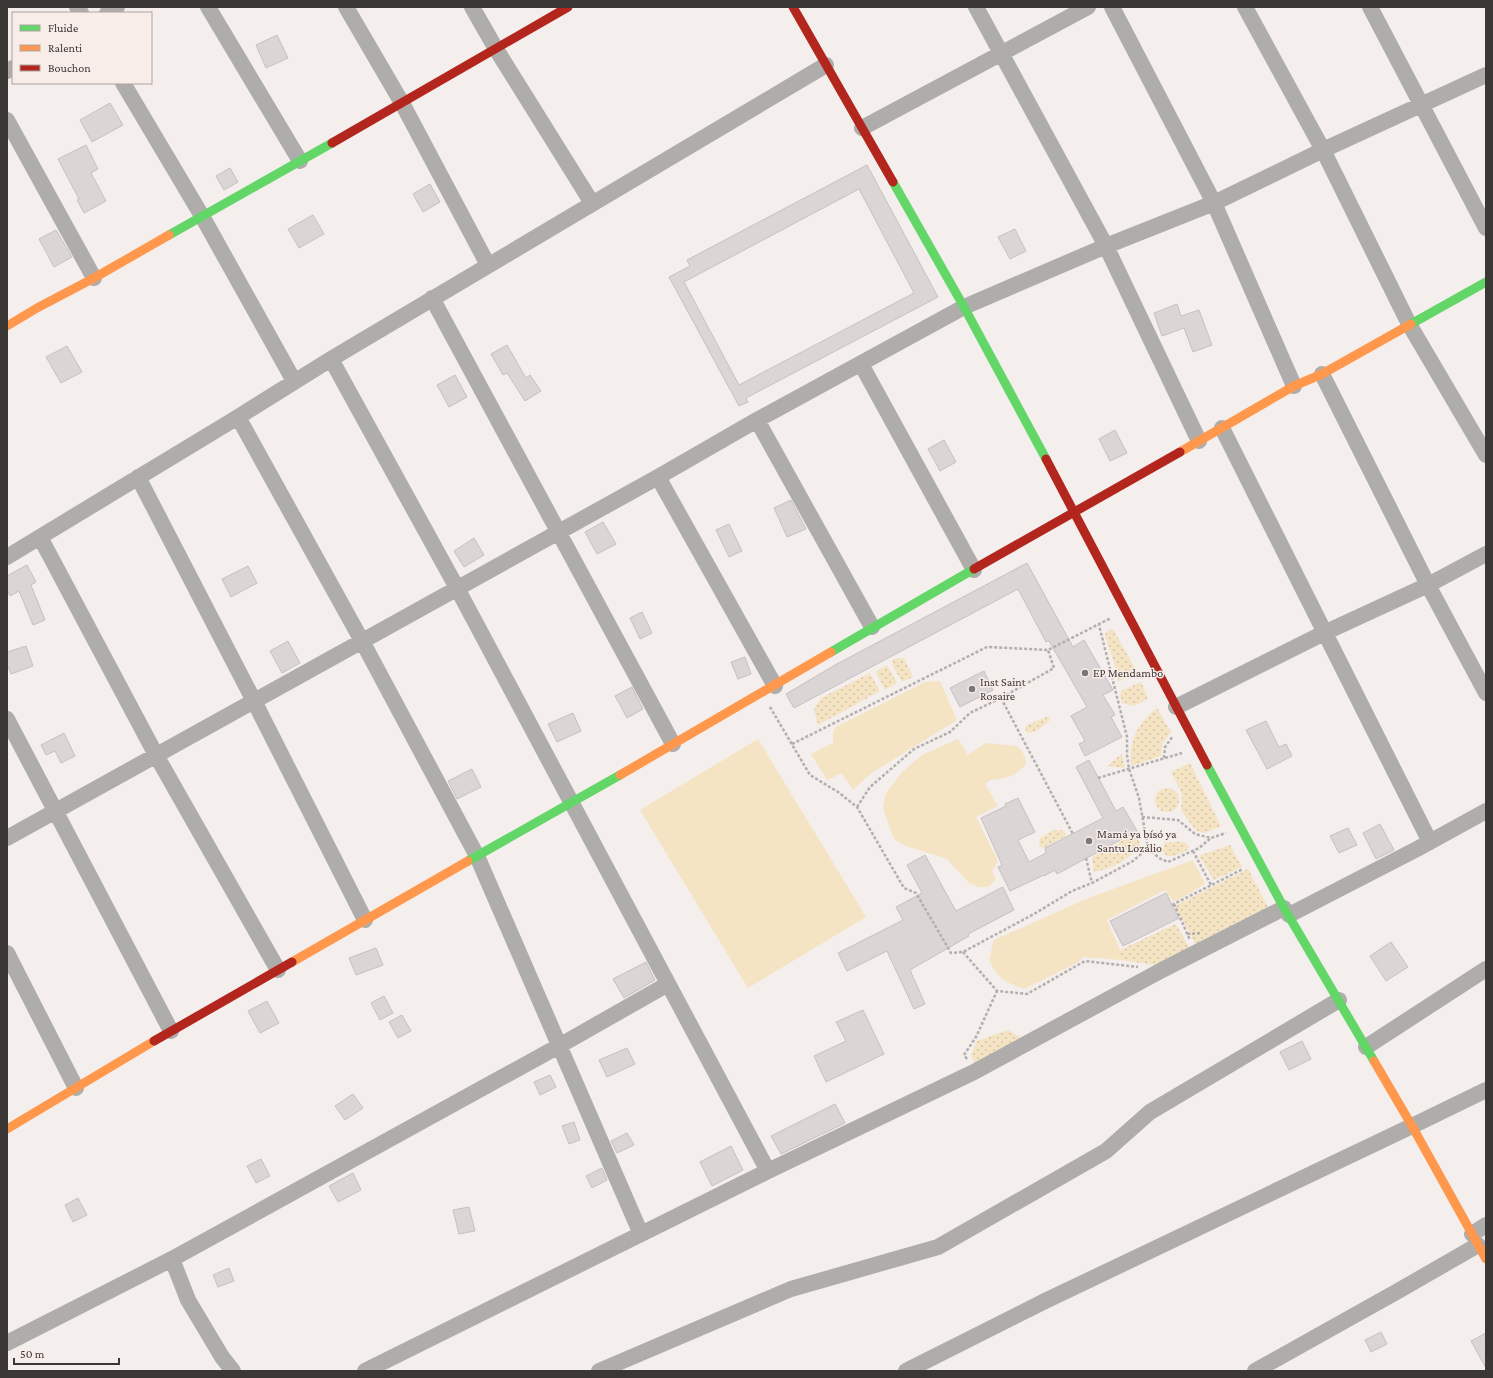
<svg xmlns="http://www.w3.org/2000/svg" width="1493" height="1378" viewBox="0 0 1493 1378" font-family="'Crimson Pro',serif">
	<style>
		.grass { fill: url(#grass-dots) }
		.park { fill: #f4e4c3 }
		.building { fill: #dbd6d5; stroke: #c6c1c1; fill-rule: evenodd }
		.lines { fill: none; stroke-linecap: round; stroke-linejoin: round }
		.path { stroke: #b3afae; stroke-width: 2.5; stroke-dasharray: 3 2; stroke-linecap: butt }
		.street { stroke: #aeadab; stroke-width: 16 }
		.fast { stroke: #63d668; stroke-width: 9 }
		.slow { stroke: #ff974d; stroke-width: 9 }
		.jam { stroke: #b3261e; stroke-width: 9 }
		.poi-dot { fill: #7c7775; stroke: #f8ede8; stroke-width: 1.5 }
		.labels { text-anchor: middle; stroke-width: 3; stroke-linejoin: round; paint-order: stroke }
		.poi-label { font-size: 12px; fill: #3b3735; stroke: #f8ede8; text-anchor: start }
	</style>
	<defs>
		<pattern id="grass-dots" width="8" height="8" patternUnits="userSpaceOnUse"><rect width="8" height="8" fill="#f4e4c3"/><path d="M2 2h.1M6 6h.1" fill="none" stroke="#d2c4a8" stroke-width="1.8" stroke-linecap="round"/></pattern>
	</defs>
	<rect width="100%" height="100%" fill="#f4eeec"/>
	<path class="grass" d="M1113,629l24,43 -19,10 -4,-20 -9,-26 1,-4z
		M904,658l9,19 -11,5 -10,-17 1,-6z
		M887,665l10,18 -12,7 -9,-18z
		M870,673l10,18 -62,34 -4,-16 7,-11z
		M1141,682l7,16 -14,8 -12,-3 -2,-9 1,-3z
		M1157,708l14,24 -9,12 -1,12 -30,10c-2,-26 6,-42 26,-58z
		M1049,716l1,4c-5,5 -15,13 -23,13l-2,-5 2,-3z
		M1122,754l3,14 -17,-2 6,-6z
		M1190,763l31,63 -16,7 -9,-2 -15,-21c3,-19 -2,-22 -10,-38z
		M1155 800a12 12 0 1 1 24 0a12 12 0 1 1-24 0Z
		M1054,830h8l3,3 1,3 -23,12 -4,-2 1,-8z
		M1133,835l6,4 1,7c-10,13 -29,23 -46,26l-2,-15z
		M1173,842c6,0 15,-2 16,6 -5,5 -15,9 -22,8l-4,-4 1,-9z
		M1230,845l12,22 -28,13 -15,-24z
		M1248,869l21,40 -72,38 -22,-41z
		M1176,924l15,27 -29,15 -42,-6v-10z
		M1008,1030l13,8 -46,25 -4,-8 6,-14z"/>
	<path class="park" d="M940,681l17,39 -87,54 -17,16 -11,-17 -15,7 -16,-26 22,-11v-11l3,-5 89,-45z
		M758,739l108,178 -118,71 -108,-178z
		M958,739l10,16 18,-12 31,3c6,6 9,10 9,18 -11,13 -20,15 -36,16l-5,4 13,22 -22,11 22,44 -6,10 4,9 -8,7h-10l-9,-4 -22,-24 -44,-14 -9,-6 -11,-31 2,-13 16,-22 21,-18z
		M1193,860l12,24 -31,18 -9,-12 -58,30 13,30v10l-36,-3 -9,7 -51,25c-18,-6 -26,-11 -35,-29l5,-20 97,-43z"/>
	<path class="building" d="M277,35l11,23 -22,10 -10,-23z
		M110,103l13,22 -31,17 -12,-22z
		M86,145l12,24 -7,4 15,28 -22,12 -7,-13 2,-1 -21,-40z
		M867,165l71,132 -192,101 2,4 -9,4 -70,-129 21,-11 -3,-6zM859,189l55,104 -175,92 -55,-103z
		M230,168l8,14 -14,8 -8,-14z
		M430,184l10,18 -17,10 -10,-18z
		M313,215l11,19 -25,14 -11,-19z
		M1015,229l11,22 -16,8 -12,-22z
		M56,230l16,27 -18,10 -15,-28z
		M1177,304l4,12 18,-6 13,35 -19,7 -9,-24 -22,8 -8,-23z
		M507,345l19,33 4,-3 11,16 -16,10 -18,-28 -4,2 -12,-21z
		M67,346l15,26 -21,11 -15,-26z
		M455,375l12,22 -18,10 -12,-22z
		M1115,430l12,23 -17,8 -11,-22z
		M944,440l12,22 -16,9 -12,-22z
		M791,500l15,29 -19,8 -13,-29z
		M603,522l13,22 -19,10 -12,-22z
		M729,524l13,27 -13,6 -13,-27z
		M474,538l10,17 -20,12 -10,-16z
		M1027,563l46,84 11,-7 29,50 -10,5 12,20 -4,2 11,20 -37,19 -6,-12 6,-3 -14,-25 16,-9 -38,-66 -3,1 -28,-53 -224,119 -8,-14 49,-29z
		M27,565l9,17 -5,3 14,35 -12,5 -14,-34 -9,5 -3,-6v-14z
		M248,566l9,17 -26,14 -9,-18z
		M642,612l10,21 -12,6 -10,-21z
		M288,641l12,22 -18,10 -12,-22z
		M26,646l7,20 -22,8 -4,-10v-12z
		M745,657l6,17 -13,5 -7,-17z
		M984,671l9,19 -33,17 -10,-19z
		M632,687l11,22 -16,9 -12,-22z
		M573,713l8,18 -24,11 -9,-18z
		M1266,721l13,26 7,-3 6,12 -25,13 -21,-39z
		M64,733l11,23 -14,7 -6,-12 -9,4 -5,-10z
		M1089,760l27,51 7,-4 14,24 -80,43 -2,-4 -11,6v-1l-34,16 -12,-24 4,-2 -21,-47 25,-12 -1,-2 13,-6 17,34 -17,8 11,22 17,-9 -1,-5 58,-30 -27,-51z
		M472,769l9,18 -24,12 -9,-18z
		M1380,824l14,26 -18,9 -13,-26z
		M1348,828l9,17 -18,8 -9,-17z
		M925,855l31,56 47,-24 11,23 -46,24 1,2 -59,34 15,34 -11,5 -27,-58 -40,20 -9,-18 65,-33 -7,-13 26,-14 -15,-28z
		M1166,893l13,25 -56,28 -13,-25z
		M1391,942l17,25 -22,14 -16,-25z
		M376,948l7,17 -27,10 -7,-17z
		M646,962l9,18 -31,18 -11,-19z
		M384,996l9,17 -13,7 -9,-17z
		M267,1001l12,22 -19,10 -12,-22z
		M863,1010l21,44 -58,28 -12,-26 32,-15 -10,-19z
		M402,1015l9,16 -13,7 -9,-16z
		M1302,1041l9,18 -22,11 -9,-18z
		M627,1048l8,16 -28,13 -8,-17z
		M550,1075l6,12 -16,8 -6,-13z
		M353,1094l10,14 -18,12 -10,-14z
		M835,1104l10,19 -64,31 -10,-18z
		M574,1122l6,18 -11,4 -7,-18z
		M627,1133l7,12 -17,8 -6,-12z
		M731,1146l12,24 -31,16 -12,-24z
		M261,1159l9,17 -14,7 -9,-17z
		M602,1168l5,12 -15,8 -6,-12z
		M353,1173l8,17 -23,12 -9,-16z
		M78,1198l9,17 -14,7 -8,-17z
		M469,1207l6,24 -16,3 -6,-24z
		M229,1268l5,13 -16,6 -5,-12z
		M1381,1332l6,12 -16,8 -6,-12z
		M1486,1333v35l-15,-27z"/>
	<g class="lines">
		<path class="path" d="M1001,698l72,136
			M770,707l40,68 28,17 19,15 47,81 12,5 35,60 12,-1 71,-38 38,-23 20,-8 41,-22 15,-13 -9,-50 -10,-29 -2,-14v-18l-28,-112
			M792,744l195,-97 61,3 63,-32
			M1164,758l1,-11 8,-11
			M1098,778l84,-25
			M857,807l13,-20 44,-38 36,-17 20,-19 31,-15 53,-30 -6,-18
			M1142,817l36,3 17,14 16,4 15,-5
			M1148,848l11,10 9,4 31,-14 12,-10
			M1193,851l18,34
			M1086,858l6,25
			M1174,904l16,36
			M1172,905l71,-36
			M1187,934l15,-1
			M963,952l34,39 30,3 58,-33 53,6
			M967,1059l-3,-4 12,-18 21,-46"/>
		<path class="street" d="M77,7l4,6
			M208,7l92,154
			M346,7l56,96 86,162
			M472,7l24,42 96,154
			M976,7l130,239 93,195
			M1112,7l102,196 80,183
			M1245,7l78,143 86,174 77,131
			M1370,7l116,221
			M107,13l10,-6
			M7,71l6,-3
			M123,83l79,133 92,165
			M7,120l87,158
			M862,128l226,-121
			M432,298l241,446
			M331,359l126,229 311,583
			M861,364l113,206
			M1322,374l106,211 58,108
			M238,417l124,224 115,215 164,378
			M757,420l115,207
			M1222,428l208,414
			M138,477l116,224 111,219
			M658,477l117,209
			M40,537l116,218 122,215
			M7,557l231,-140 93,-58 495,-294
			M1176,707l148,-74 104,-48 58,-31
			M7,719l164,312
			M7,838l651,-361 99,-57 207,-113 142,-61 108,-43 109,-53 163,-75
			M1289,915l128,-66 69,-38
			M7,953l69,135
			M1366,1047l120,-78
			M1472,1234l14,-9
			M172,1259l16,41 34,57 11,14
			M7,1343l165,-84 387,-213 109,-62
			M365,1371l403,-200 206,-99 188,-102 122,-62
			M599,1371l192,-82 147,-42 168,-96 44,-39 189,-112
			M906,1371l139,-70 367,-175 74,-36
			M1255,1371l143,-80 80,-46"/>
		<path class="fast" d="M893,182l71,125 82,152
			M169,235l163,-92
			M1411,324l75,-42
			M831,652l143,-83
			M1207,765l77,143 90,153
			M468,861l152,-86"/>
		<path class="slow" d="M7,326l30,-18 57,-30 75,-43
			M1180,452l114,-66 28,-12 89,-50
			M620,775l211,-123
			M292,962l176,-101
			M1374,1061l38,65 74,133
			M7,1129l147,-88"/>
		<path class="jam" d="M793,7l100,175
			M332,143l236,-136
			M1046,459l161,306
			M974,569l206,-117
			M154,1041l138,-79"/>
	</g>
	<g class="poi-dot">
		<circle cx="1085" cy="673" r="4"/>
		<circle cx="972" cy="689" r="4"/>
		<circle cx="1089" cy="841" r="4"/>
	</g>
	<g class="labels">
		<g class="poi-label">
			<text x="1093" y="677">EP Mendambo</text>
			<text x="980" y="686">Inst Saint<tspan x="980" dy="14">Rosaire</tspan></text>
			<text x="1097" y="838">Mamá ya bísó ya<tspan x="1097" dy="14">Santu Lozálio</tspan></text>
		</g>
	</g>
	<rect width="1493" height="1378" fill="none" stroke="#3b3735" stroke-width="16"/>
	<rect x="12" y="12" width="140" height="72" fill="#f8ede8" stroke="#aca4a0"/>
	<rect x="20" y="25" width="20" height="6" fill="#63d668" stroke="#aca4a0"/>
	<text x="48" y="32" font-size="12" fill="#3b3735">Fluide</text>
	<rect x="20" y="45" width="20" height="6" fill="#ff974d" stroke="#aca4a0"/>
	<text x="48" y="52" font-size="12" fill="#3b3735">Ralenti</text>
	<rect x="20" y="65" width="20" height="6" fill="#b3261e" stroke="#aca4a0"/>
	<text x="48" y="72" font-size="12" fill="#3b3735">Bouchon</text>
	<path d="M14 1358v6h105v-6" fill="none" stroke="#3b3735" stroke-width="2"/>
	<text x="20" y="1358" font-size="12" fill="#3b3735" stroke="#f8ede8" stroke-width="3" paint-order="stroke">50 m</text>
</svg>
